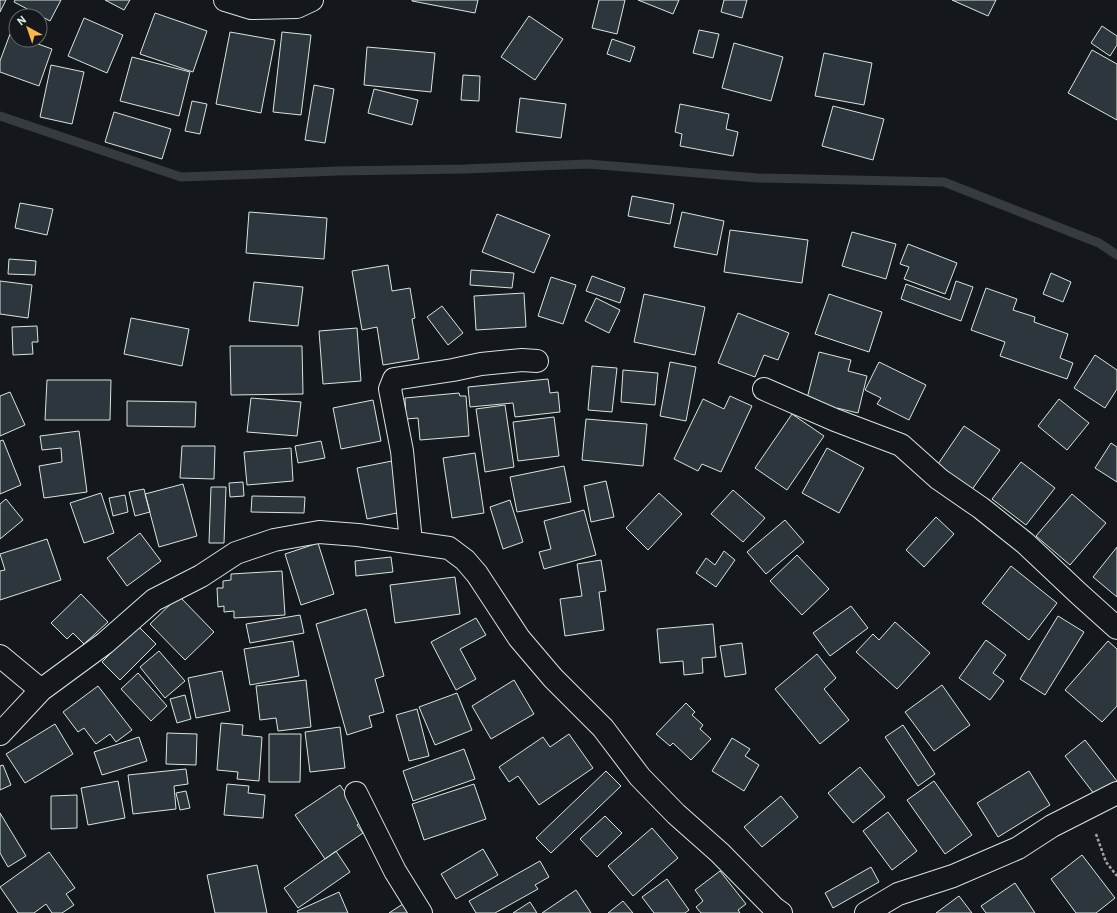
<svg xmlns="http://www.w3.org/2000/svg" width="1117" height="913" viewBox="0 0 1117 913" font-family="'IBM Plex Sans',sans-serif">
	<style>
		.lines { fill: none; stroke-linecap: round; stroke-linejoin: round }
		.stream { stroke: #363b3e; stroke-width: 9 }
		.building { fill: #2c363c; stroke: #d8e6dc }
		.street-casing { stroke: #d8e6dc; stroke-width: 24 }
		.path { stroke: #9da8a2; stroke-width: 2.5; stroke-dasharray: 3 2; stroke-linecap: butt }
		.street { stroke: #14181c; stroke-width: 22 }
	</style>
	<rect width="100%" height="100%" fill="#14181c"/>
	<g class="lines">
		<path class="stream" d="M0,116l181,61 157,-6 127,-2 123,-5 170,14 186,4 155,61 18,12"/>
	</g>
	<path class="building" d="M0,0h6l-6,12z
		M15,0h46l-11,21 -36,-19z
		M105,0h25l-6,10z
		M412,0h66l-3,13 -63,-12z
		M599,0h26l-8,34 -25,-6z
		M638,0h41l-6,14z
		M724,0h23l-5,18 -21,-6z
		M952,0h44l-8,16z
		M155,13l52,18 -14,41 -53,-18z
		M529,16l34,23 -28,41 -34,-23z
		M84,18l39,17 -16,38 -39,-17z
		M1102,26l15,10v9l-7,11 -19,-13z
		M699,30l20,4 -6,24 -20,-5z
		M230,32l45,8 -14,73 -45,-9z
		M282,32l29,3 -10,80 -28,-3z
		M10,34l6,2v4h11l25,9 -13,37 -39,-14v-11z
		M612,39l23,8 -5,15 -23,-8z
		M734,43l49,14 -12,44 -49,-13z
		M367,47l68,6 -4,39 -67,-7z
		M1092,50l25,14v56l-49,-27z
		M824,53l48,10 -8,42 -49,-9z
		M132,57l58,15 -11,44 -59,-15z
		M51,65l33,7 -12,52 -32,-7z
		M463,75l17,1 -1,25 -18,-1z
		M314,85l20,4 -9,54 -20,-3z
		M374,89l44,11 -6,25 -44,-12z
		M520,98l46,6 -5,34 -45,-6z
		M192,101l15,3 -7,30 -15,-3z
		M680,104l49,10 -3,15 12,3 -5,24 -53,-10 2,-12 -7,-2z
		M833,106l51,13 -11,41 -51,-14z
		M114,112l57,17 -9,30 -57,-17z
		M632,196l42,8 -4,20 -42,-8z
		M20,203l33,6 -6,26 -32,-7z
		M249,212l78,6 -3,41 -78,-6z
		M682,212l42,9 -7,34 -43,-8z
		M497,214l53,21 -16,38 -52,-21z
		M730,230l78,10 -6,43 -78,-11z
		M852,232l44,12 -10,35 -44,-13z
		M908,244l49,19 -12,31 -41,-15 5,-12 -9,-3z
		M9,259l27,2 -1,14 -27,-1z
		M388,265l4,26 18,-3 5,30 -3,1 7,40 -36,6 -6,-38 -15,3 -10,-59z
		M471,270l43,3 -2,15 -42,-3z
		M1051,273l20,9 -8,20 -20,-8z
		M592,276l33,12 -5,15 -34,-12z
		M551,277l25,8 -13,39 -25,-8z
		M0,281l32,4 -4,33 -28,-4z
		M956,281l17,6 -12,34 -60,-22 5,-15 44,16z
		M254,282l49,5 -5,39 -49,-5z
		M986,288l31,11 -4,11 22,7 -1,5 34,12 -8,24 13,5 -6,16 -67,-23 5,-14 -34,-12z
		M524,293l2,34 -50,3 -2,-34z
		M644,294l61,13 -10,48 -61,-13z
		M829,294l53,18 -13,40 -54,-18z
		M596,298l24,12 -11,23 -24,-12z
		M442,306l21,27 -15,12 -21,-28z
		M738,313l51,20 -11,27 -14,-5 -9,22 -37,-14z
		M131,318l58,11 -7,37 -58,-12z
		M37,326l1,16h-6l1,12 -20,1 -1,-28z
		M357,328l4,53 -38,3 -4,-53z
		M230,346h72l1,48 -72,1z
		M819,352l32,8 -3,11 19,5 -9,37 -21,-5 -1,6 -31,-8z
		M1095,355l22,15v19l-12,19 -31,-20z
		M670,362l26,5 -10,54 -26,-5z
		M879,362l47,23 -17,35 -32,-16 4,-6 -16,-8z
		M592,366l25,2 -5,44 -24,-2z
		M623,370l35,3 -3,32 -34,-3z
		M548,379l2,14 8,-1 2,20 -45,5 -2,-14 -43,4 -2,-20z
		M47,380h64l-1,40h-65z
		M10,392l15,33 -25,11v-40z
		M459,393l1,3h6l3,40 -49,4 -2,-22 -12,1 -1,-21z
		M730,396l22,10 -31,66 -19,-8 -4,7 -24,-12 29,-60 21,10z
		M251,398l50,4 -4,34 -50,-4z
		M1059,399l30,24 -22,27 -29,-24z
		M373,400l8,41 -40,8 -8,-41z
		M127,401l69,1 -1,25 -68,-1z
		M505,405l9,62 -29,5 -9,-63z
		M792,414l32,22 -37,54 -32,-22z
		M554,417l5,39 -41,5 -5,-39z
		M586,419l61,5 -4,42 -61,-6z
		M964,426l36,24 -29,41 -35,-24z
		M79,431l8,61 -43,6 -5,-32 23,-4 -1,-14 -19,2 -2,-14z
		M3,440l18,45 -21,9v-53z
		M321,441l4,17 -27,5 -3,-17z
		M1111,443l6,4v35l-22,-14z
		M182,446h33l-1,33 -34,-1z
		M291,448l2,33 -46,4 -3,-33z
		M827,448l37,20 -25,45 -37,-20z
		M475,453l9,60 -32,5 -9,-60z
		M392,461l10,51 -35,7 -10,-51z
		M1021,462l34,26 -29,37 -34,-26z
		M564,466l7,36 -54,10 -7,-35z
		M606,481l8,36 -23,5 -7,-36z
		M243,482l1,14 -14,1 -1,-14z
		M183,484l14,52 -38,11 -14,-53z
		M211,487h15l-2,56h-15z
		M144,489l6,23 -15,4 -6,-24z
		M733,490l32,28 -22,24 -32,-28z
		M101,493l13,40 -30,10 -14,-40z
		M659,493l23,21 -34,36 -22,-22z
		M1072,494l34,29 -36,42 -34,-29z
		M125,495l3,17 -15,4 -4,-18z
		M252,496l53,1 -1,16 -53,-1z
		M6,499l17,21 -23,19v-35z
		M510,500l13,42 -20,7 -13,-42z
		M584,510l12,45 -52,14 -5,-17 12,-3 -7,-28z
		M936,517l18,17 -30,33 -18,-17z
		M785,520l19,22 -38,32 -19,-22z
		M140,533l21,28 -34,25 -20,-28z
		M47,539l14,41 -61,20v-29l5,-1 -5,-16z
		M318,543l16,51 -33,11 -16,-51z
		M1117,547v50l-24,-20z
		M724,551l11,9 -19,27 -20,-14 10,-15 9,7z
		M797,555l32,34 -27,26 -32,-34z
		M391,557l2,15 -37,4 -1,-15z
		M601,560l5,31 -7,1 5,38 -39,6 -5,-37 22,-3 -5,-32z
		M1011,566l46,37 -28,37 -47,-37z
		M282,571l3,44 -51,3v-7l-10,1v-6l-6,1 -1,-19h6v-7l8,-1v-6z
		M455,577l5,37 -65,9 -5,-38z
		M81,594l27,28 -24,22 -11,-11 -6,6 -16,-16z
		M179,596l35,36 -29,28 -35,-36z
		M851,606l17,22 -38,28 -17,-23z
		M366,609l18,67 -9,3 9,33 -15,4 3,11 -25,8 -31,-111z
		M300,615l4,18 -54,10 -4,-19z
		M1058,616l26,16 -39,63 -25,-16z
		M476,618l10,17 -26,14 16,30 -20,11 -25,-48z
		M895,622l35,31 -33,36 -41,-37 17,-18 6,6z
		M713,624l3,33 -14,1 1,15 -19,2 -1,-14 -23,2 -3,-34z
		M138,626l18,18 -36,36 -18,-18z
		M986,640l20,15 -13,18 11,8 -14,19 -31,-22z
		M293,641l6,35 -49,9 -6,-36z
		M1108,641l9,8v57l-15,16 -37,-32z
		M742,643l4,31 -21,3 -5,-31z
		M159,651l26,30 -20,17 -25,-31z
		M817,654l19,24 -12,11 25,31 -29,24 -45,-55z
		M222,671l8,40 -34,7 -8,-40z
		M138,673l29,33 -16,15 -30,-32z
		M306,680l5,47 -33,4 -2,-13 -16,2 -4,-34z
		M514,680l20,34 -43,25 -19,-33z
		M942,685l28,40 -36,26 -29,-39z
		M98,686l34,44 -16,12 -6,-8 -14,10 -12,-16 -6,4 -15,-20z
		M457,693l15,37 -37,15 -16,-38z
		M185,695l6,24 -14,4 -7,-24z
		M686,703l9,9 -3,3 11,10 -3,4 11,10 -20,21 -18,-17 -3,3 -14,-12z
		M417,709l12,47 -20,5 -13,-46z
		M221,723l22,2 -1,10 20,2 -3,44 -22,-2 1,-7 -21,-2z
		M55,724l18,30 -48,29 -19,-29z
		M903,725l32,49 -17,12 -33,-49z
		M340,727l5,41 -35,4 -5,-40z
		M167,733l30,1 -1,31 -30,-1z
		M269,734h32l-1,48h-31z
		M569,734l24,34 -54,37 -21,-29 -9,6 -10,-15 44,-30 7,10z
		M139,737l8,24 -45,14 -8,-23z
		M732,738l18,11 -5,7 14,9 -15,26 -32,-20z
		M1085,740l32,41v8l-19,10 -33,-43z
		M464,749l11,30 -62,22 -10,-30z
		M3,765l8,20 -11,5v-24z
		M860,767l25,30 -32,26 -25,-30z
		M186,769l2,15 -14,2 2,23 -43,5 -5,-39z
		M606,771l15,15 -70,67 -15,-15z
		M1029,771l21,34 -52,32 -21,-34z
		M118,781l7,37 -37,7 -7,-37z
		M934,781l38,54 -27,19 -38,-54z
		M227,784l22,2 -1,7 17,2 -2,23 -39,-3z
		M474,784l12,35 -62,21 -12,-36z
		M340,785l24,35 -7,5 6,8 -38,26 -30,-44z
		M186,791l4,17 -10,2 -4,-17z
		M77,795v33l-26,1v-33z
		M781,796l17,21 -36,30 -18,-20z
		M888,812l29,39 -25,19 -29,-39z
		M0,813l26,43 -18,11 -8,-14z
		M605,816l17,17 -25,24 -17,-18z
		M652,828l26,30 -45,38 -25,-30z
		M483,849l15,26 -42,24 -15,-25z
		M336,851l14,21 -52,36 -14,-20z
		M49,852l26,36 -9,6 8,11 -12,8h-10l-6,-9 -12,9h-16l-18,-26z
		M1082,855l33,43 -19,15h-20l-25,-34z
		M540,861l9,16 -14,8 3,4 -43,24h-19l-7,-12z
		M257,865l10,48h-52l-8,-38z
		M871,867l8,15 -46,26 -8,-15z
		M720,871l26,33 -8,6 2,3h-39l-5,-6 7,-6 -8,-11z
		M667,879l22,31 -4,3h-31l-12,-16z
		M1015,883l20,30h-49l-5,-7z
		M576,890l15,23h-49z
		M339,892l9,21h-50l-1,-2z
		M959,896l13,17h-36z
		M623,901l10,12h-25z
		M406,902l6,11h-23z
		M530,902l7,11h-24z"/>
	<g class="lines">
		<g class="street-casing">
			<path id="street" d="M225,0l26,8 46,-1 15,-7
				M764,389l71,31 66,25 38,34 42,29 44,35 53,50 39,35
				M411,542l-9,-91 -12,-62 4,-10 59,-9 28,-6 41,-4 15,1
				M0,656l41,34
				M0,734l41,-44 64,-47 49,-43 47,-24 35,-23 38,-13 45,-8 39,3 91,13 16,12 12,14 42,64 34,40 50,50 37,49 36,37 44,39 54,55 7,5
				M356,793l39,78 26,42
				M866,913l32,-19 55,-18 65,-28 34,-22 65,-33"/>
		</g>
		<path class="path" d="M1096,834l10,28 11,14"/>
		<use href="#street" class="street"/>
	</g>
	<g transform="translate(28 28) rotate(320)"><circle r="19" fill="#14181c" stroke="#626a69"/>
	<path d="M0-3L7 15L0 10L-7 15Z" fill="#ffb74d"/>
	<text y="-6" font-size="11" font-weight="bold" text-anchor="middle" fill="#d8e6dc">N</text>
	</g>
</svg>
